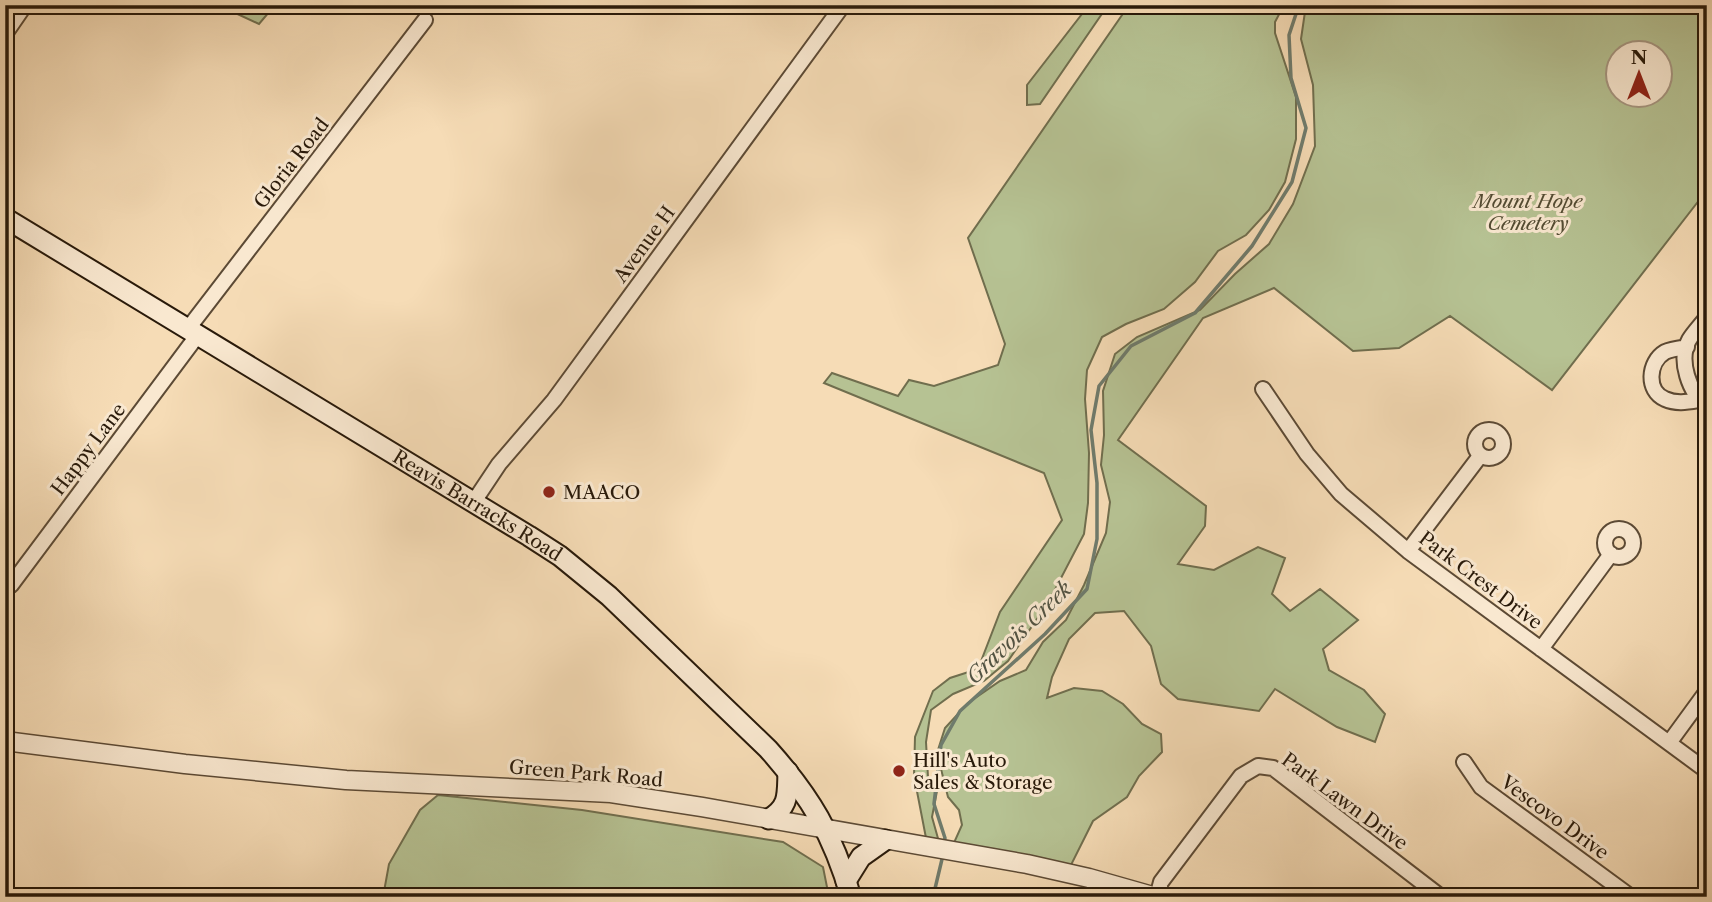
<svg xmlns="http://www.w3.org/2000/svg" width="1712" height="902" viewBox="0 0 1712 902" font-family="'Libre Caslon Text',serif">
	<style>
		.green { fill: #b6c293; stroke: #706e4e; stroke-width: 2; fill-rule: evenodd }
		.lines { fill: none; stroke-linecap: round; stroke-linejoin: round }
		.stream { stroke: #6f7b6c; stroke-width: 3.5 }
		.minor-casing { stroke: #5c4a35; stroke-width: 18 }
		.tertiary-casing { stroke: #5c4a35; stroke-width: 21 }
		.secondary-casing { stroke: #291a0a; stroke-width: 23 }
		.minor { stroke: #f9e8d0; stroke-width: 14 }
		.tertiary { stroke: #f9e8d0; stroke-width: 18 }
		.secondary { stroke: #f9e8d0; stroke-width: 19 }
		.poi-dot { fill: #8f2418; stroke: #f9e8d0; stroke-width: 2.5 }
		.labels { text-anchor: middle; stroke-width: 6; stroke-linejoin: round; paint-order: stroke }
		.street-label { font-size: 19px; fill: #291a0a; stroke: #f9e8d0 }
		.park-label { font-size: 19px; font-style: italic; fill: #534c33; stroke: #f9e8d0 }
		.poi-label { font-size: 19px; fill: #291a0a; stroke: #f9e8d0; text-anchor: start }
		.water-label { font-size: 21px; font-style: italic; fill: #525343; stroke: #f9e8d0 }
	</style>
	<rect width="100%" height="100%" fill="#f6dcb6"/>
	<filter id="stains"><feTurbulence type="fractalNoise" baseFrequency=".00286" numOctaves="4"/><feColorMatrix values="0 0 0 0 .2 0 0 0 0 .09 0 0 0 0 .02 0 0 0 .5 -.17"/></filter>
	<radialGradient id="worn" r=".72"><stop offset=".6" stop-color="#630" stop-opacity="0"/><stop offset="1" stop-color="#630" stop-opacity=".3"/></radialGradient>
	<path class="green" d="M218,5h66l-15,7 -10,12z
		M1089,5h19l-68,99 -13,1v-20z
		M1129,5h155l-9,17v11l21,64v42l-11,43 -16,28 -23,25 -28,16 -23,31 -31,27 -38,15 -24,13 -15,33 -2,29 4,54 -1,50 -4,31 -36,69 -40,58 -24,20 -31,13 -22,16 -5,32 2,35 9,14 -5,26 7,25 -13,-4 -12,-62 1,-39 18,-46 17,-13 28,-9 22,-57 62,-92 -18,-47 -220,-90 8,-10 66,23 11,-16 25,6 64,-21 7,-21 -37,-106z
		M1306,5h401v185l-155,200 -102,-74 -51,32 -46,3 -79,-63 -71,30 -85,122 88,66 -1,20 -27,38 36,6 44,-23 27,11 -13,36 18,17 30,-22 38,31 -35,29 6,21 35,20 21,24 -10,28 -38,-15 -62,-38 -16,22 -81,-12 -17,-15 -10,-38 -27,-35 -29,2 -26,26 -17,38 -5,21 27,-10 28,3 21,13 19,20 19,10 1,18 -23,24 -12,21 -34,24 -23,46 -117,-22 9,-20 -3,-15 -11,-13 -11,-44 8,-25 23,-25 32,-22 26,-11 17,-28 23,-22 18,-35 22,-52 4,-31 -9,-37 3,-30 -1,-44 12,-37 22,-17 63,-27 35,-36 34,-30 24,-40 22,-58 -2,-61 -12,-46zM1618,52h42v42h-42z
		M438,795l144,15 201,32 40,25 6,30h-446l6,-33 31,-54z"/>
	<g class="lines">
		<path class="stream" d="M944,844l1,-6 -11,-34 7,-59 19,-34 85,-77 42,-45 10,-50v-56l-6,-53 8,-44 32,-40 64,-33 57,-67 40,-64 14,-54 -15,-50 -2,-43 10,-30
			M933,897l10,-42"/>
		<g class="minor-casing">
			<path id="minor" d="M5,34l20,-29
				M1707,317c-6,8 -13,15 -18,23 -11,20 0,53 18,66
				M187,330l238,-310
				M1687,347c-7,1 -16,2 -22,5 -17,10 -19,39 0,47 11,5 22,3 34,1
				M1263,389l44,65 34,40 67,57 299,220
				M1475 444a14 14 0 1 1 28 0a14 14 0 1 1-28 0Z
				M473,503l26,-39 55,-64 289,-395
				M1605 543a14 14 0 1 1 28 0a14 14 0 1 1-28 0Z
				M1408,551l72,-95
				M11,585l186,-249
				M1541,649l70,-95
				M1669,743l38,-52
				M1464,762l17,25 150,110
				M1157,897l4,-15 80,-106 17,-10 15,2 168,129"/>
		</g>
		<g class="tertiary-casing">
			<path id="tertiary" d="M5,741l180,23 161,16 265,13 91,14 325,57 62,14 67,19"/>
		</g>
		<g class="secondary-casing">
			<g id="secondary">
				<path id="s1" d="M5,218l524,318 31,20 49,40 159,153c43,48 65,86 83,148"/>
				<path d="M769,819c21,-13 18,-25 19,-47"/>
				<path d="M846,881l15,-24 24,-17"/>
			</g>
		</g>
		<use href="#minor" class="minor"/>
		<use href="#tertiary" class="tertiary"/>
		<use href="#secondary" class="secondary"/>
	</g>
	<g class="poi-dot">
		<circle cx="549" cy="492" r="7"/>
		<circle cx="899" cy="771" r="7"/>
	</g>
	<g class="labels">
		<g class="street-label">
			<text transform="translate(291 163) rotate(-52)" y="7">Gloria Road</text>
			<text transform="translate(644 244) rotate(-54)" y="7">Avenue H</text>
			<text transform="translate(88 449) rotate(-53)" y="7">Happy Lane</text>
			<text dy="7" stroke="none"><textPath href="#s1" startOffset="553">Reavis Barracks Road</textPath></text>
			<text transform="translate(1481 580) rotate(37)" y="7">Park Crest Drive</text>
			<text transform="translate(586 773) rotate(5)" y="7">Green Park Road</text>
			<text transform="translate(1345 801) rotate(36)" y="7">Park Lawn Drive</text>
			<text transform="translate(1555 817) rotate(36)" y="7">Vescovo Drive</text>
		</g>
		<g class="park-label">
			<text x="1528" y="208">Mount Hope<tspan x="1528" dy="22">Cemetery</tspan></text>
		</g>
		<g class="poi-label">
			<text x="563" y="499">MAACO</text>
			<text x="913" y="767">Hill's Auto<tspan x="913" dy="22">Sales &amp; Storage</tspan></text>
		</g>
		<g class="water-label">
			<text transform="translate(1019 633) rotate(-44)" y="7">Gravois Creek</text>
		</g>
	</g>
	<rect width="1712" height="902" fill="none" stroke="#f6dcb6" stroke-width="28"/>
	<rect x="7" y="7" width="1698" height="888" fill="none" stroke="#291a0a" stroke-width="3.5"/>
	<rect x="14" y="14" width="1684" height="874" fill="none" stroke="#291a0a" stroke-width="2"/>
	<g transform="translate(1639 74)"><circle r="33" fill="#f9e8d0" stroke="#a69681" stroke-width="2"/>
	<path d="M0-5L12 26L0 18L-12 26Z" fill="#8f2418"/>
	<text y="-10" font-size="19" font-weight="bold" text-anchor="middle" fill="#291a0a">N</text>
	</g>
	<rect width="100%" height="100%" filter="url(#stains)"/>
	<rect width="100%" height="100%" fill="url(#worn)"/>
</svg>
